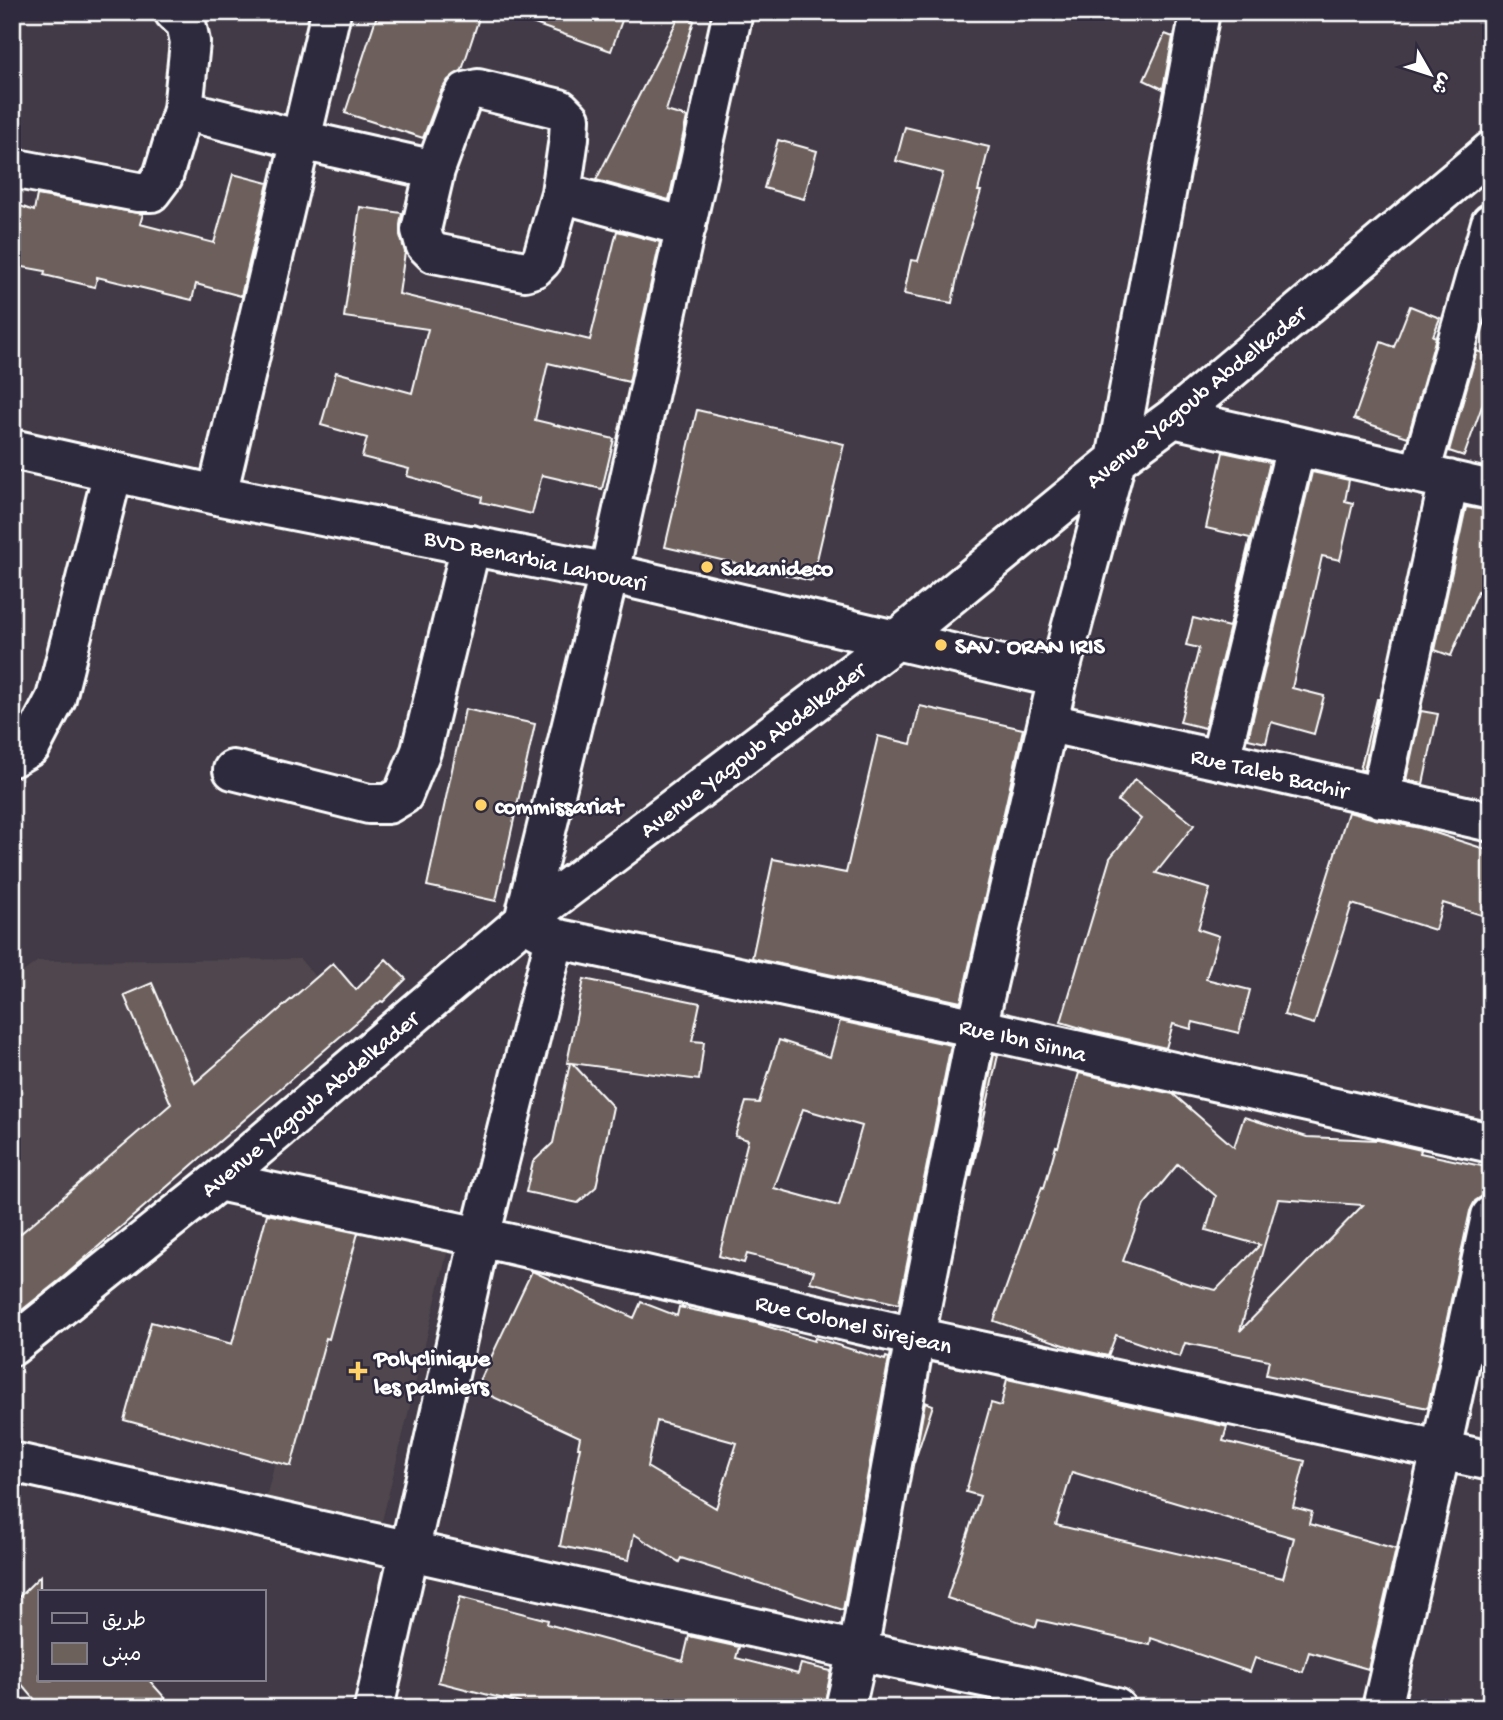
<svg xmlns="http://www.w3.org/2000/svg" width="1503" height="1720" viewBox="0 0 1503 1720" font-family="'Gochi Hand','Playpen Sans Arabic',sans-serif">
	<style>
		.built { fill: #4f464d }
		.building { fill: #6d615c; stroke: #fff; stroke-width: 2; fill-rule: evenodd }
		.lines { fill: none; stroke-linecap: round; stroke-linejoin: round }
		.minor-casing { stroke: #fff; stroke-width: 44 }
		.major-casing { stroke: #fff; stroke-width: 44 }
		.minor { stroke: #2f2a3d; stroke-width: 38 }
		.major { stroke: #2f2a3d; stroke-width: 38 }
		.poi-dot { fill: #ffd166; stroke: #2f2a3d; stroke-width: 2.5 }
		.labels { text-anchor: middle; stroke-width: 5; stroke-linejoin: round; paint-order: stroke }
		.street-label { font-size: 24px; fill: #fff; stroke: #2f2a3d }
		.poi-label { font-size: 24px; font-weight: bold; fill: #fff; stroke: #2f2a3d; text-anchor: start }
	</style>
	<rect width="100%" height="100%" fill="#423a46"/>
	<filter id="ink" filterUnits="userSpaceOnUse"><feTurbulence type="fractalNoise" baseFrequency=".0143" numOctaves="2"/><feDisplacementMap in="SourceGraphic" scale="14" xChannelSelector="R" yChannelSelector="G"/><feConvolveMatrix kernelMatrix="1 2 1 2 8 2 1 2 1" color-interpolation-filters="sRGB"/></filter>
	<g filter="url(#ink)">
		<path class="built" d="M300,959l44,52 -332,272v-303l26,-19z
			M334,1218l115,27 -68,280 -115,-27z"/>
		<path class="building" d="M378,12h103l-19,58 -14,10 -7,11 -18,47 -78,-25z
			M513,12h112l-14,39 -99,-35z
			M680,15l14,6 -28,90 21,6 -18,83 -73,-20z
			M1165,34l8,3 -10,52 -19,-9z
			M905,127l84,20 -11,44h3l-20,67 -9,45 -48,-9 7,-34 7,1 25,-88 -47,-12z
			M778,140l39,11 -13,48 -40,-11z
			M233,174l35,9 -27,113 -45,-12 -4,16 -95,-23 -2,10 -51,-12 1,-4 -33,-6v-62l22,8 3,-16 106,19 -3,10 74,19z
			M360,207l42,6 -2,12v10l5,17 -6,42 191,46 27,-109 43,11 -31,140 -81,-19 -13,57 79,19 -12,50 -60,-14 -10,39 -51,-12 1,-5 -75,-21 2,-7 -47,-12 5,-19 -46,-13 15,-53 76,21 16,-64 -84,-12z
			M1410,306l30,12 -7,18 3,1 -28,100 -54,-18 27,-77 13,5z
			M1477,351l14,5v25l-27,75 -15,-5z
			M697,410l147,34 -32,137 -147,-34z
			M1223,452l47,10 -65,266 -25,-6 19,-74 -13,-3 7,-27 36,9 21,-89 -44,-10z
			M1312,472l37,8 -4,21 8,2 -13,57 -18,-4 -30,132 32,8 -10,38 -43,-12 -5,21 -18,-4z
			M1466,507l25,4v66l-5,17 -8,-3 -27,65 -16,-6z
			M1377,699h2l-15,71h-4z
			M920,706l103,23 -62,273 -209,-44 21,-99 73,14 32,-137 33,8z
			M465,709l70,15 -39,177 -69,-15z
			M1421,711l17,3 -15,70 -17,-4z
			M1135,779l59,46 -38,48 54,16 -12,40 21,7 -13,43 44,11 -11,43 -46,-11 -2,7 -18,-5 -7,24 -75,-17 -30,-9 49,-164 31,-39 -23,-18z
			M1348,812l27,7 45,9 71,23v67l-48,-15 -8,27 -83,-26 -38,120 -30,-9z
			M386,959l20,20 -23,23 -2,-1 -320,278 -49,39v-77l159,-137 -47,-109 28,-12 43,100 138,-120 23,27z
			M584,979l116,24 -8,38 12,1 -5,38 -127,-17 41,44 -17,80 -18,16 -52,-11 7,-30 20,-19 17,-80h-3z
			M840,1021l111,24 -52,259 -44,-10 -45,-12 4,-11 -67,-17 -3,9 -25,-7 29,-116 -13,-4 11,-34 13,1 20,-63 51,17zM803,1109l59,17 -23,80 -65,-18z
			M994,1054l4,1 -27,121h-1z
			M1079,1073l94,21 61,53 10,-30 63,20 71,3 43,10 -1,3 71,15v27h-7l-9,6 -5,10 -42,197 -162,-33 3,-15 -84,-17 -5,14 -64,-22 -8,21 -32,-7 -82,-28 48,-134 2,1 12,-42 2,1zM1178,1164l38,32 -10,34 54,15 -44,45 -27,-6 -66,-23 21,-56zM1278,1199l85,6 -123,126 24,-85z
			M267,1214l91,19 -29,106 -3,-1 -35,128 -167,-46 27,-98 81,22z
			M532,1271l102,47 7,-16 36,14 2,-9 77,16 58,18 1,-3 70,22 1,-3 3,1 -46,252 -162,-52 -2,4 -45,-28 -5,26 -69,-14 20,-99h-2l2,-10 -104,-48zM657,1421l80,22 -21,65 -69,-41z
			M1007,1379l217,47 3,1 -4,14 82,20 -12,46 19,5 -3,12 87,25 -28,120 -59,-17 -6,20 -48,-14 -5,14 -99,-34 -1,7 -112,-25 -2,7 -89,-29 33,-102 -14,-4 25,-89 10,3zM1072,1472l222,66 -11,40 -227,-53z
			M925,1402l8,3 -19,58z
			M40,1576v104h109l25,28h-132l-30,-35v-69z
			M460,1597l88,23 -1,4 136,37 6,-25 50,11 -3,11 62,16 3,-10 30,7 -7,37h-305l1,-5 -82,-21z"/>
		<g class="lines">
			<g class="minor-casing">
				<path id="minor" d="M174,12l12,11 4,19 -7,68 118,30 134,30 25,-68 6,-10 12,-3 82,20 10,10 -1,19 -8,55 125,34
					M12,168l126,24h13l12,-16 20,-66
					M435,170l-14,60 4,14 9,9 91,18 9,-3 8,-8 19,-67
					M1173,418l318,72
					M12,449l205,46 392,78 449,105
					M1420,473l71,-250
					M217,495l114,-483
					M1049,723l171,37 271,62
					M12,757l19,-11 25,-48 57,-226
					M1220,760l76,-314
					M233,770l136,34h19l15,-9 18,-44 50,-206
					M1380,798l69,-318
					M555,938l422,90 514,115
					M218,1181l262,56 435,100 576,124
					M12,1346l206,-165 306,-260 371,-280 221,-181 57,-42 318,-267
					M374,1708l106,-471 75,-299 -31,-17 85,-348 124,-561
					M845,1708l13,-57 57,-314 62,-309 81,-350 58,-218 84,-448
					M1382,1708l59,-258 50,-234"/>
			</g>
			<g class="major-casing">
				<path id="major" d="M12,1462l846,189 173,36 85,21"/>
			</g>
			<use href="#minor" class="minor"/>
			<use href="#major" class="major"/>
		</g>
	</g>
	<g class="poi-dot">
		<circle cx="707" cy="567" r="7"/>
		<circle cx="941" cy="645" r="7"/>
		<circle cx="481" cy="805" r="7"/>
		<path d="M354.5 1360.5h7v7h7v7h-7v7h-7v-7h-7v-7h7z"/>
	</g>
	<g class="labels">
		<g class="street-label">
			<text transform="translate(1195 396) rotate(-39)" y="8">Avenue Yagoub Abdelkader</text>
			<text transform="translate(536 559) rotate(12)" y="8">BVD Benarbia Lahouari</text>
			<text transform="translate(752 749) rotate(-37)" y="8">Avenue Yagoub Abdelkader</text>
			<text transform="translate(1270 772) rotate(13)" y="8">Rue Taleb Bachir</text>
			<text transform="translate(1023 1039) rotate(13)" y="8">Rue Ibn Sinna</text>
			<text transform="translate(309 1103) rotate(-40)" y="8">Avenue Yagoub Abdelkader</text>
			<text transform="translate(854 1323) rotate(13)" y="8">Rue Colonel Sirejean</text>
		</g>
		<g class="poi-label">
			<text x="721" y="575">Sakanideco</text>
			<text x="955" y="653">SAV. ORAN IRIS</text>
			<text x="495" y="813">commissariat</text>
			<text x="374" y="1365">Polyclinique<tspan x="374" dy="28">les palmiers</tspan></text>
		</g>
	</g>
	<rect width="1503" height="1720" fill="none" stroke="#2f2a3d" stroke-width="42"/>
	<rect x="21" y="21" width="1461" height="1678" fill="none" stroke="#fff" stroke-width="2.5" filter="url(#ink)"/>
	<rect x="38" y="1590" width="228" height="91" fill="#2f2a3d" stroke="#827f8b" stroke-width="2"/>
	<rect x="52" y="1613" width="35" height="10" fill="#2f2a3d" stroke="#827f8b" stroke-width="2"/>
	<text x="102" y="1626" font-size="21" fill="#ffffff">طريق</text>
	<rect x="52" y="1643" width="35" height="21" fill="#6d615c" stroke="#827f8b" stroke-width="2"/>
	<text x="102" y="1660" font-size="21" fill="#ffffff">مبنى</text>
	<g transform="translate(1430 74) rotate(129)" stroke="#2f2a3d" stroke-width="5" paint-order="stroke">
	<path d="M0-5L12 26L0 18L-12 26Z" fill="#ffffff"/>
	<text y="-10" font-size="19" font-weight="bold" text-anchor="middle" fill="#ffffff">ش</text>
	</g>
</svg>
